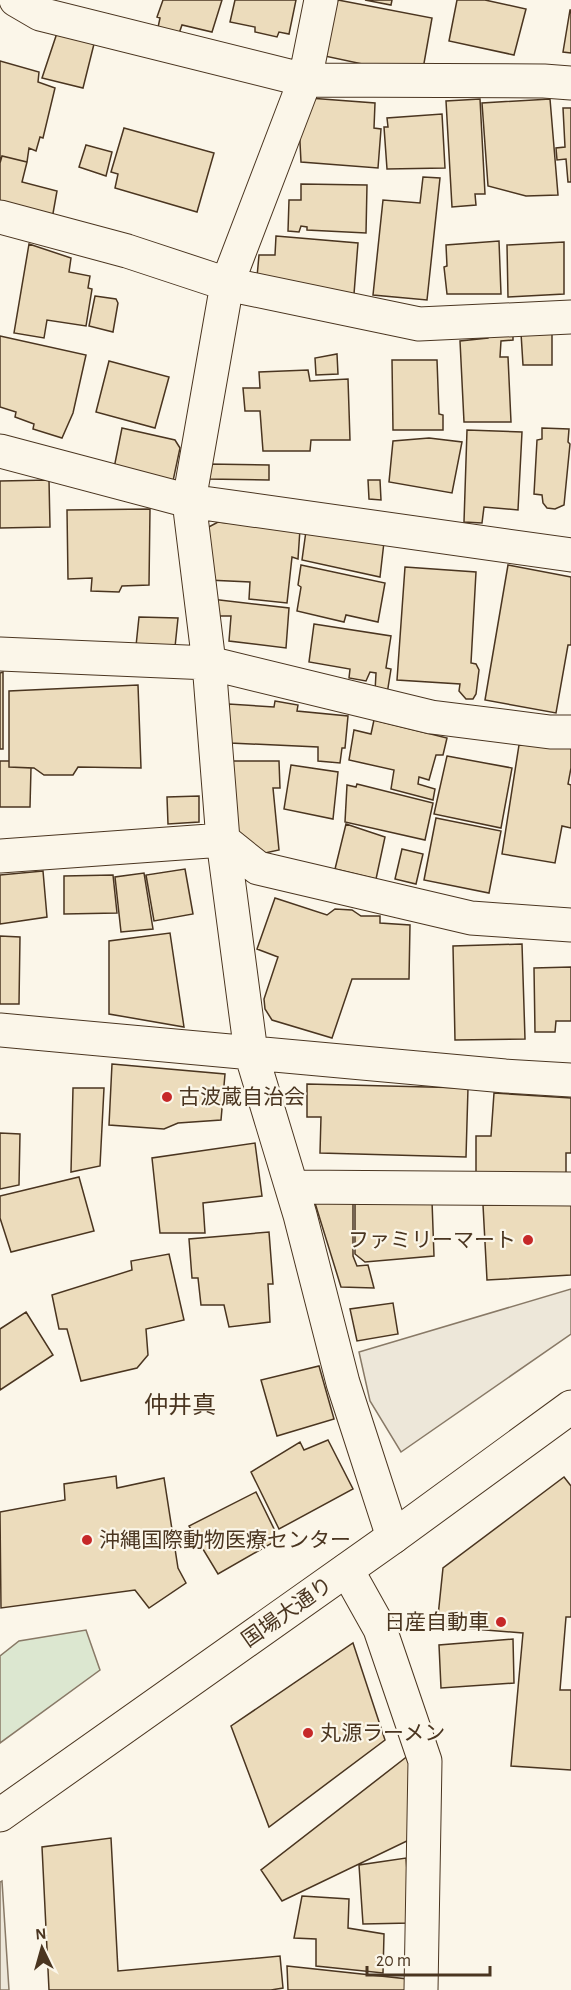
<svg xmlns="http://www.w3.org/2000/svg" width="571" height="1990" viewBox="0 0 571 1990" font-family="'Alegreya Sans','Noto Sans JP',sans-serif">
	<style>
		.green { fill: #dce7d0; stroke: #887966; stroke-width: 1.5 }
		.parking { fill: #ede7d9; stroke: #887966; stroke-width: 1.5 }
		.building { fill: #ecdcbc; stroke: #4a3520; stroke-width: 1.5 }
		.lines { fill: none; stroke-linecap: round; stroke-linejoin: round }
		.street-casing { stroke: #4a3520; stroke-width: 35 }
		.highway-casing { stroke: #4a3520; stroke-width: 35 }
		.street { stroke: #fbf6e9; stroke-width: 33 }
		.highway { stroke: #fbf6e9; stroke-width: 33 }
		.poi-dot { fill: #c62828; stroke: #fbf6e9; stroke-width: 2 }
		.labels { text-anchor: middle; stroke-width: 4.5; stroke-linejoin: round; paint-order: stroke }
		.poi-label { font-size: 21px; fill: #4a3520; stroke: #fbf6e9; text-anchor: start }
		.street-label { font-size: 21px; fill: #4a3520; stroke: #fbf6e9 }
		.quarter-label { font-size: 24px; fill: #4a3520; stroke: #fbf6e9 }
	</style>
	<rect width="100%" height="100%" fill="#fbf6e9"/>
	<path class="green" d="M86,1630l14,40 -100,73v-87l19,-15z"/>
	<path class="parking" d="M571,1289v45l-170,118 -31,-51 -11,-49z
		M2,1881l7,109h-9v-108z"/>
	<path class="building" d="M163,0h59l-10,32 -30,-7 -6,17 -20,-5 4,-19 -3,-1z
		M235,0h61l-7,34 -10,-2 -2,5 -22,-5v-5l-25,-5z
		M338,0l94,18 -9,51 -23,3 -80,-17z
		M365,0h27l-1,5z
		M457,0h28l41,9 -12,46 -65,-14z
		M570,10h1v43l-8,-1z
		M57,33l37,11 -11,44 -41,-10z
		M0,61l39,11 -1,10 17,6 -12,50 -3,-1 -4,14 -7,-3 -2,14 -25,-6 -2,7z
		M309,98l66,5 -1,25 7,1 -3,39 -77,-6 -2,-39z
		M480,99l5,95h-10l1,11 -24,2 -6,-106z
		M550,99l8,96 -32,1 -38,-10 -6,-83z
		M563,108h8v74h-3l-2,-23 -9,1 -1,-12 9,-1z
		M442,114l3,54 -58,1 -3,-42h4l-1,-9z
		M124,128l90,25 -17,59 -82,-24 3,-14 -7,-2z
		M86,145l26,7 -6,24 -27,-9z
		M2,156l25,6 -5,20 35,9 -5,28 -52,-10v-46z
		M423,177l17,1 -13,122 -54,-5 10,-95 37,3z
		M301,184l66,1 -1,48 -59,-3v-3l-6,-1 -2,6 -11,-1 1,-31h12z
		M276,236l82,7 -4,51 -97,-17 2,-22h16z
		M499,241l2,53h-54l-3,-27 3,-1 -1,-21z
		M564,242v52l-56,3 -1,-52z
		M29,244l42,14 -2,14 21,4 -2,12 4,1 -6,37 -39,-6 -3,18 -30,-5z
		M95,296l21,3 2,4 -5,29 -24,-6z
		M552,331v34h-29l-2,-32z
		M513,333v7l-12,1 -1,16h8l3,65h-47l-4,-81 28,-3 1,-4z
		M0,336l86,19 -13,58 -11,25 -29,-9 1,-5 -19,-7 1,-5 -16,-5z
		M337,354l1,20 -22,1 -1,-17z
		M392,360h45l2,54 4,1v15h-50z
		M109,361l60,16 -14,51 -59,-16z
		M308,370l2,11 38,-2 2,61h-39l-1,11h-47l-3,-40h-15l-2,-23h17l-1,-16z
		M122,428l53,12 5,8 -7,33 -60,-8z
		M542,428l27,1 -1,13 2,2 -6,61 -9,4 -8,-1 -4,-5 -1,-8 -8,-1 3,-54 5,-1z
		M467,430l55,2 -4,78 -34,-3 -2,16 -18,-1z
		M429,438l33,4 -10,51 -63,-11 4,-41z
		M207,464l62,1v15l-63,-1z
		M49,480l1,47 -50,1v-47z
		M368,480h12l1,20 -12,-1z
		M150,509l-1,76 -27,1 -3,6 -28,-1 1,-13 -24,1 -1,-69z
		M218,522l82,7 -2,30 -6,-2 -5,46 -38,-4 1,-17 -42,-2 -3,-51z
		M306,531l78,11 -4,35 -78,-17z
		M301,565l84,18 -7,39 -32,-7 -2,7 -47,-11 4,-24 -3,-2z
		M508,565l63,12v68h-3l-12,68 -71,-13z
		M405,567l71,5 -5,91 5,1 3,6 -3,24 -3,5h-7l-7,-8 1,-7 -63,-4z
		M211,599l78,9 -3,40 -57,-7 2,-25h-18z
		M139,617l39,1 -3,29 -39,-1z
		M314,624l77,12 -5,32 5,1 -4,25 -12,-2 1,-19 -6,-1 -4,9 -17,-3 1,-9 -41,-7z
		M3,672v77h-3v-76z
		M138,685l3,83 -63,-1 -5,8h-29l-10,-7 -25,-1v-76z
		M275,701l23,4 -1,6 51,5 -3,32h-3l-2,15 -22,-2v-14l-88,-4 -1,-39 45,3z
		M374,720l73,18 -4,17h-7l-7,25 -10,-3 -1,7 17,5 -2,11 -42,-11 3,-19 -45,-10 5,-30 17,4z
		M519,745l52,2v21l-3,16 3,1v43l-9,-2 -7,37 -53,-9z
		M447,756l65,12 -11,60 -67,-14z
		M0,761h9v6l22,1 -1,39h-30z
		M229,761h50l1,27h-7l6,62 -14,3 -25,-10z
		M291,765l47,7 -5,47 -49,-10z
		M357,784l76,19 -8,37 -80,-18 2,-37 9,2z
		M199,796v26l-31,2 -1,-27z
		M436,818l65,13 -12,62 -65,-13z
		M346,824l39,13 -9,42 -41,-10z
		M402,849l21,5 -7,30 -21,-5z
		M185,869l8,45 -39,7 -8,-46z
		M43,871l4,46 -47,7v-49z
		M144,873l9,56 -32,3 -6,-55z
		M113,875l4,38 -53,1v-38z
		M275,898l52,17 8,-6 17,1 9,6h19v7l30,2 -1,54h-57l-20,59 -60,-18 -7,-11 -1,-10 14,-42 -21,-8z
		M170,933l14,94 -75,-13v-73z
		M0,936l20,1 -1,67h-19z
		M522,944l3,95 -70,1 -2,-94z
		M571,967v54h-15l-1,11h-20l-1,-64z
		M112,1064l113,10 -4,46 -43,3 -14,6 -55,-4z
		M307,1084l161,4 -2,69 -146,-4 1,-36h-14z
		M73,1088h31l-4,78 -29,6z
		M494,1093l77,5v55h-5v24l-90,3v-44h15z
		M0,1133l20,1 -1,51 -19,4z
		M255,1143l7,53 -59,7 2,30h-45l-8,-75z
		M79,1177l15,54 -83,21 -11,-34v-22z
		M353,1201v55l4,10 11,-1 6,23 -33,-1 -26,-84z
		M432,1201l2,55 -69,6 -10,-8v-51z
		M571,1204v71l-84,5 -4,-75z
		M269,1232l4,52h-5l2,38 -41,5 -5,-22h-23l-3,-27h-6l-3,-39z
		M169,1254l15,66 -38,9 2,26 -11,13 -56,13 -14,-52h-8l-7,-34 80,-25 -1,-9z
		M393,1303l5,31 -41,7 -7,-32z
		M26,1312l27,43 -53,35v-61z
		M319,1366l15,53 -57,17 -16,-56z
		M328,1440l25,49 -74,40 -28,-57 49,-30 4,8z
		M116,1476l1,12 47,-10 14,90 8,15 -37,25 -14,-18 -134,18 -1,-96 65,-12 -1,-16z
		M564,1477l7,9v131h-5l-6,73h11v80l-60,-4 12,-133 -86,-7 6,-58z
		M256,1492l23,47 -61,35 -29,-48z
		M513,1639l1,44 -73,5 -2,-43z
		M353,1643l32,97 -116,87 -38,-101z
		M409,1755v85l-127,61 -21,-31z
		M111,1838l7,133 162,-15 3,32 -12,2h-222l-7,-143z
		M406,1858l5,65 -48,1 -4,-59z
		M302,1896l47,3 -1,29 36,6 -1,39 -67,-7v-27l-22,-1z
		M287,1966l121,13v11h-120z"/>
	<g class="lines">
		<g class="street-casing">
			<path id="street" d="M16,0l24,14 265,66 239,1 27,2
				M321,0l-16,80 -78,204 -38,217 20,162 14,177 28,213 49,162 43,168 50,154
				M0,217l127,34 100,33 192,40 152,-7
				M0,451l189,50 382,54
				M0,654l209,9 222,54 119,15h21
				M0,856l223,-16 35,28 213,50 100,7
				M0,1030l505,46 66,4
				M292,1187l279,2
				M347,1570l33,59 45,132 -4,229"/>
		</g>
		<g class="highway-casing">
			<path id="highway" d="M0,1815l393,-278 178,-130"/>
		</g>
		<use href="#street" class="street"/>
		<use href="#highway" class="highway"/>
	</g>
	<g class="poi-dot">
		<circle cx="167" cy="1097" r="6"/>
		<circle cx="528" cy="1240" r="6"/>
		<circle cx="87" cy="1540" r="6"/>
		<circle cx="501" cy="1622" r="6"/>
		<circle cx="308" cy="1733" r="6"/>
	</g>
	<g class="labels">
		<g class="poi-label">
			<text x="179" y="1104">古波蔵自治会</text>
			<text x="516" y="1247" text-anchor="end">ファミリーマート</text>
			<text x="99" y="1547">沖縄国際動物医療センター</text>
			<text x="489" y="1629" text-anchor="end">日産自動車</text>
			<text x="320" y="1740">丸源ラーメン</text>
		</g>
		<g class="street-label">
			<text transform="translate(287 1612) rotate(-35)" y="7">国場大通り</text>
		</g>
		<g class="quarter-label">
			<text x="180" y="1413">仲井真</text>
		</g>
	</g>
	<g transform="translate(42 1948) rotate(355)" stroke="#fbf6e9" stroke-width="4.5" paint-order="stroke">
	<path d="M0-4.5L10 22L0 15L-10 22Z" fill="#4a3520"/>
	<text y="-9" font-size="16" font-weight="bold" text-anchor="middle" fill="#4a3520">N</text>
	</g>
	<path d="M367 1966v9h123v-9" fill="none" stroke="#4a3520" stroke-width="3"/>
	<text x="376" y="1966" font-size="18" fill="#4a3520" stroke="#fbf6e9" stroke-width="4.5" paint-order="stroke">20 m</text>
</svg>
